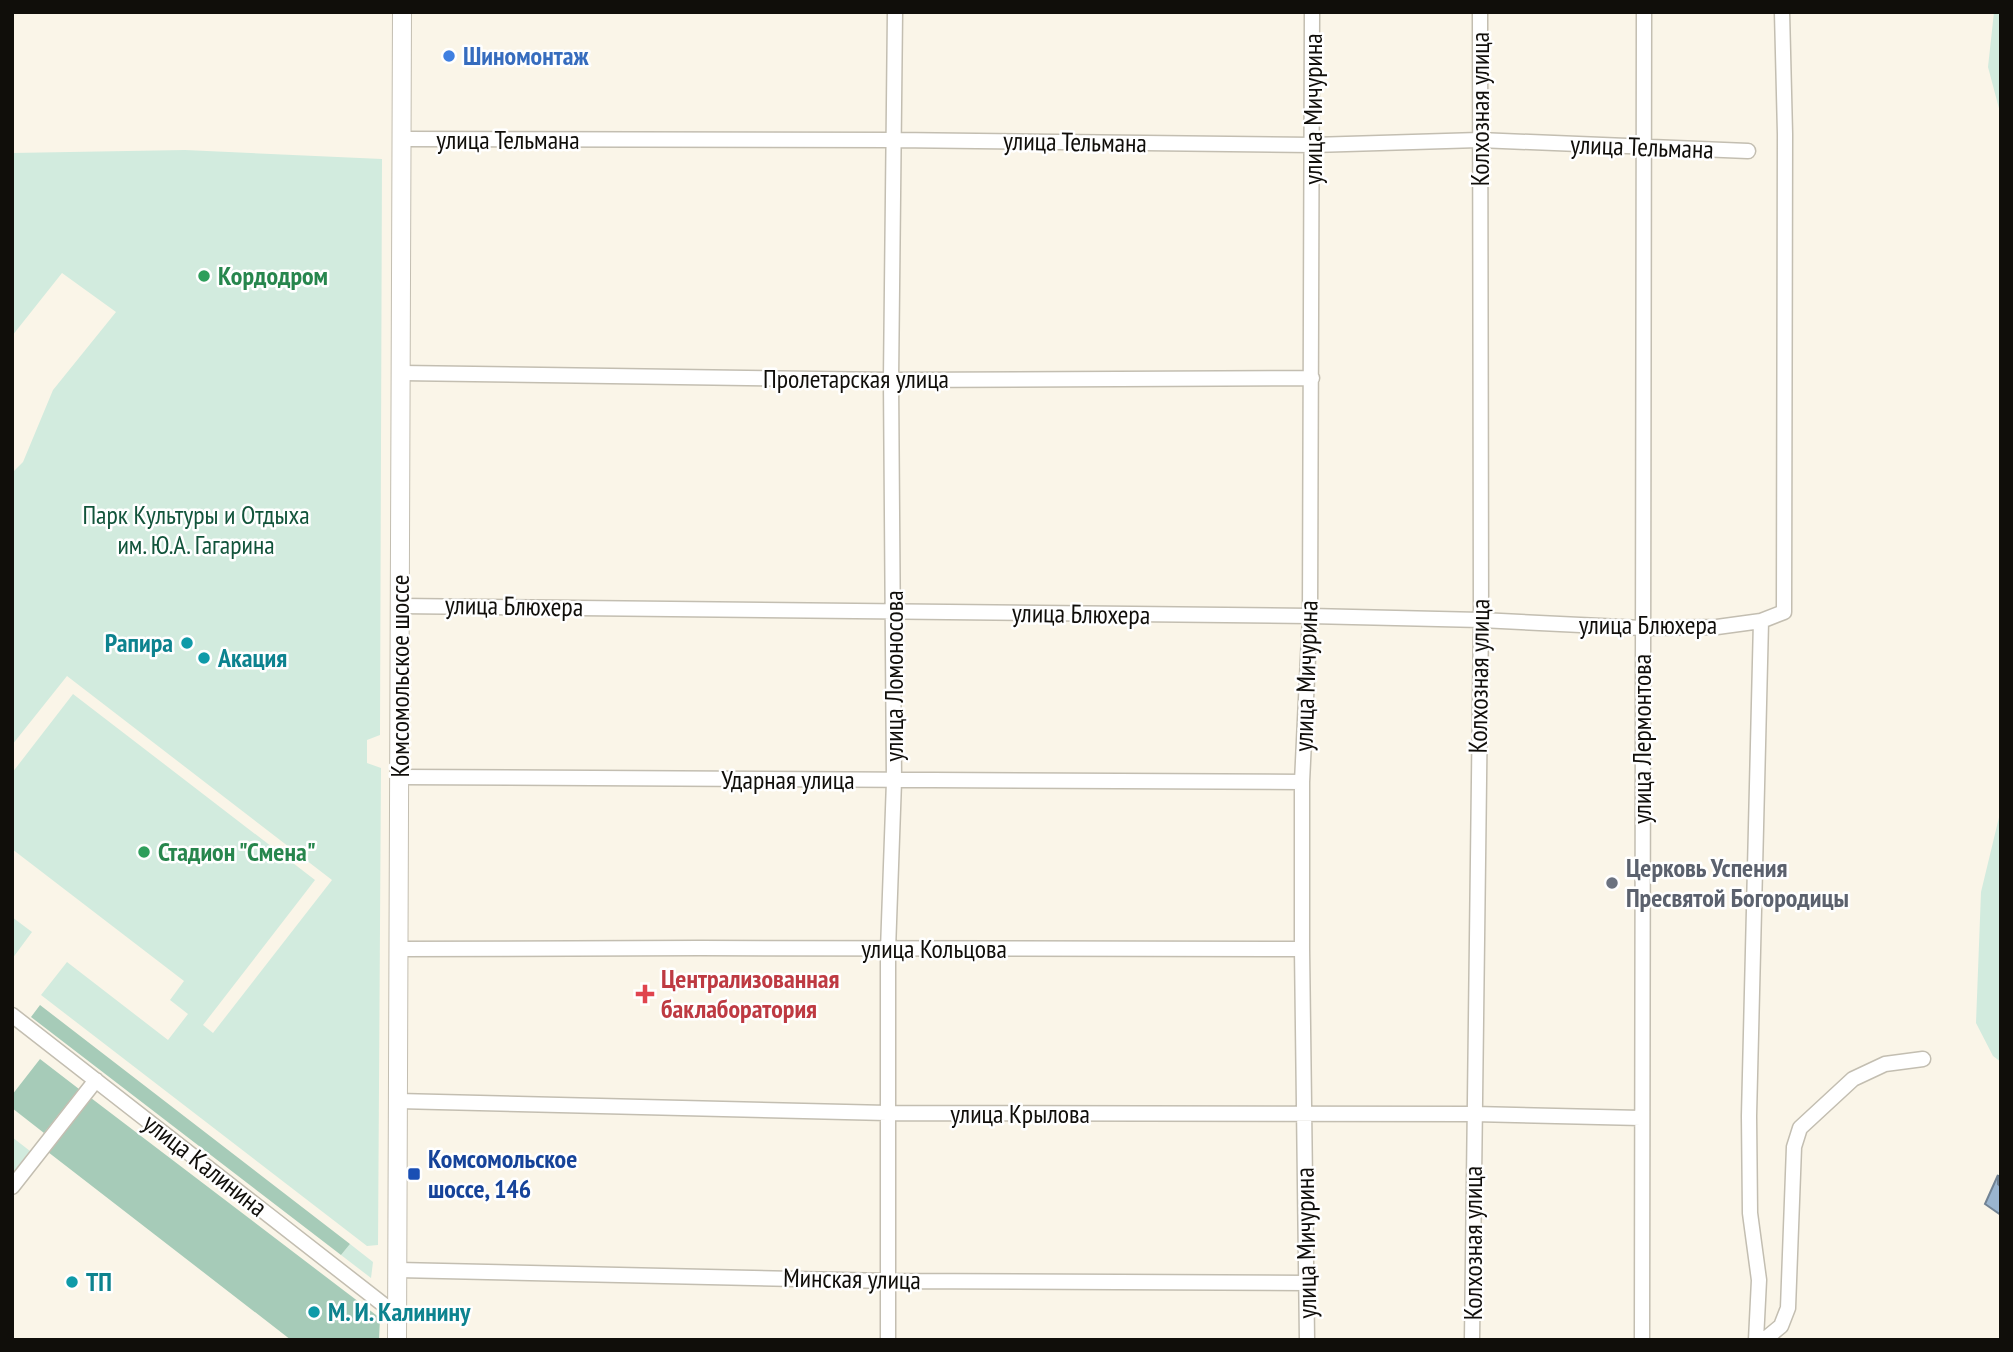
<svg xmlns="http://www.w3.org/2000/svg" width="2013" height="1352" viewBox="0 0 2013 1352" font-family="'PT Sans Narrow',sans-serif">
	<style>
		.green { fill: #d2ebde }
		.forest { fill: #a6cbb8 }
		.water { fill: #9ab5cf; stroke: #718394; stroke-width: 2 }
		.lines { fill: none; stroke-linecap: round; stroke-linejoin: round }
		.minor-casing { stroke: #c3beb1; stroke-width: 17 }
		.major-casing { stroke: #c3beb1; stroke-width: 20 }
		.minor { stroke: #fff; stroke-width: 14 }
		.major { stroke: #fff; stroke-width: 18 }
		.shop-dot { fill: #3f7fe0; stroke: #fff; stroke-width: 2.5 }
		.leisure-dot { fill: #2e9e5b; stroke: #fff; stroke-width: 2.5 }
		.culture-dot { fill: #0f9aa8; stroke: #fff; stroke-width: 2.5 }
		.worship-dot { fill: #6b7280; stroke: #fff; stroke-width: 2.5 }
		.health-dot { fill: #e0444e; stroke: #fff; stroke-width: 2.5 }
		.transit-dot { fill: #1a4fb4; stroke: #fff; stroke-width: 2.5 }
		.labels { text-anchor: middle; stroke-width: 5; stroke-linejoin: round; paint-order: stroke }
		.shop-label { font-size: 26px; font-weight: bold; fill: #366cbe; stroke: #fff; text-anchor: start }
		.street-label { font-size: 26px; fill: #100e0a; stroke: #fff }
		.leisure-label { font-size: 26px; font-weight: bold; fill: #27864d; stroke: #fff; text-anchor: start }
		.park-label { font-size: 26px; fill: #12543b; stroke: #fff }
		.culture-label { font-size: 26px; font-weight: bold; fill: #0d838f; stroke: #fff; text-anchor: start }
		.worship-label { font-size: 26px; font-weight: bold; fill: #5b616d; stroke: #fff; text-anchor: start }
		.health-label { font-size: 26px; font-weight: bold; fill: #be3a42; stroke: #fff; text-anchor: start }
		.transit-label { font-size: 26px; font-weight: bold; fill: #164399; stroke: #fff; text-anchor: start }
	</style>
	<rect width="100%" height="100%" fill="#faf5e8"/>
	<path class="green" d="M1994,12h7v104l-13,-49z
		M185,150l197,9 -2,576 -13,5v23l14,5 -3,477 -11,1 -326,-251 26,-33 101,78 20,-26 -18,-14 14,-19 -172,-132v-76l61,-79 242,186 -112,145 10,8 119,-153 -265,-204 -55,69v-272l11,-11 30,-72 63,-78 -54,-39 -50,63v-183z
		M2001,809v253l-8,-6 -17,-33 5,-131z
		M12,917l20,15 -20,27z
		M12,1137l18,14 -18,23z
		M350,1244l23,18 -2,16 -30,-23z"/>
	<path class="forest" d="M40,1005l310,239 -9,11 -310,-238z
		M40,1059l39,30 -35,44 -32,-25v-13z
		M91,1098l289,220 -1,22h-88l-243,-188z"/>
	<path class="water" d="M1998,1175v9l3,3v28l-16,-11z"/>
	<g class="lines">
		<g class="minor-casing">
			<path id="minor" d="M402,139l493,1 418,5 166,-5 269,11
				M401,373l490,7 421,-2
				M400,606l910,10 171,4 161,8 75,-1 44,-6 23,-9 1,-478 -3,-122
				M399,777l903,5
				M399,949c301,-2 602,0 903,0
				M12,1015l386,301
				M398,1101l489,12 587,1 167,4
				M12,1187l84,-107
				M398,1270l490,11 419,2
				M888,1340v-390l6,-169 -3,-401 4,-368
				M1307,1340l-5,-391v-167l8,-166 2,-604
				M1472,1340l9,-720 -1,-608
				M1642,1340l2,-1328
				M1756,1340l3,-60 -9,-67 -1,-97 12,-495
				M1764,1340l17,-14 7,-18 6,-161 6,-19 53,-49 32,-15 38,-5"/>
		</g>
		<g class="major-casing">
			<path id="major" d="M397,1340l5,-1328"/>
		</g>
		<use href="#minor" class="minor"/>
		<use href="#major" class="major"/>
	</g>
	<circle class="shop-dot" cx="449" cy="56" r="7"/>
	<g class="leisure-dot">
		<circle cx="204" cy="276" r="7"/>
		<circle cx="144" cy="852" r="7"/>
	</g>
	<g class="culture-dot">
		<circle cx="187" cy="643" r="7"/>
		<circle cx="204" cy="658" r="7"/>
		<circle cx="72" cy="1282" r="7"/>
		<circle cx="314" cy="1312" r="7"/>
	</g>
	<circle class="worship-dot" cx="1612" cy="883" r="7"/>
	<path class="health-dot" d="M641.5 983.5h7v7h7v7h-7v7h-7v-7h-7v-7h7z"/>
	<rect class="transit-dot" x="407" y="1167" width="14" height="14" rx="3.5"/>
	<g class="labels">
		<g class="shop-label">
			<text x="463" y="65">Шиномонтаж</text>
		</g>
		<g class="street-label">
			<text transform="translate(1313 109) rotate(-90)" y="9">улица Мичурина</text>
			<text transform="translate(1480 109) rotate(-90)" y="9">Колхозная улица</text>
			<text x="508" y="149">улица Тельмана</text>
			<text transform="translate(1075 142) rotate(1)" y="9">улица Тельмана</text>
			<text transform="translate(1642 147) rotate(2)" y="9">улица Тельмана</text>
			<text x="856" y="388">Пролетарская улица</text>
			<text transform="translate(514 606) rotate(1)" y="9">улица Блюхера</text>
			<text transform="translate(1081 614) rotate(1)" y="9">улица Блюхера</text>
			<text x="1648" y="634">улица Блюхера</text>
			<text transform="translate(400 676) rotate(-90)" y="9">Комсомольское шоссе</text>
			<text transform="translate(894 676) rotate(-90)" y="9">улица Ломоносова</text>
			<text transform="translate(1306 676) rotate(-88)" y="9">улица Мичурина</text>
			<text transform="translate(1479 676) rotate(-89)" y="9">Колхозная улица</text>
			<text transform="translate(1642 739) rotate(-90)" y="9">улица Лермонтова</text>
			<text x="788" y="789">Ударная улица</text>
			<text x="934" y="958">улица Кольцова</text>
			<text x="1020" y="1123">улица Крылова</text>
			<text transform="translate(205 1165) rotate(38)" y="9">улица Калинина</text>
			<text transform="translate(1306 1243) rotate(-91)" y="9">улица Мичурина</text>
			<text transform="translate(1473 1243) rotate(-90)" y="9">Колхозная улица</text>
			<text transform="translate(852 1279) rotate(1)" y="9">Минская улица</text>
		</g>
		<g class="leisure-label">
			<text x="218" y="285">Кордодром</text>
			<text x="158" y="861">Стадион "Смена"</text>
		</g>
		<g class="park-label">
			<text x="196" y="524">Парк Культуры и Отдыха<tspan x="196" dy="30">им. Ю.А. Гагарина</tspan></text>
		</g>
		<g class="culture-label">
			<text x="173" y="652" text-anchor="end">Рапира</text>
			<text x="218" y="667">Акация</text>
			<text x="86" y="1291">ТП</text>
			<text x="328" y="1321">М. И. Калинину</text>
		</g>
		<g class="worship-label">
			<text x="1626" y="877">Церковь Успения<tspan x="1626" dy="30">Пресвятой Богородицы</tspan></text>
		</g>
		<g class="health-label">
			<text x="661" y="988">Централизованная<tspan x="661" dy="30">баклаборатория</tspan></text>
		</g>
		<g class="transit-label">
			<text x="428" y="1168">Комсомольское<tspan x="428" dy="30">шоссе, 146</tspan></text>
		</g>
	</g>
	<rect width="2013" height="1352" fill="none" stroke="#100e0a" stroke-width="28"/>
</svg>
